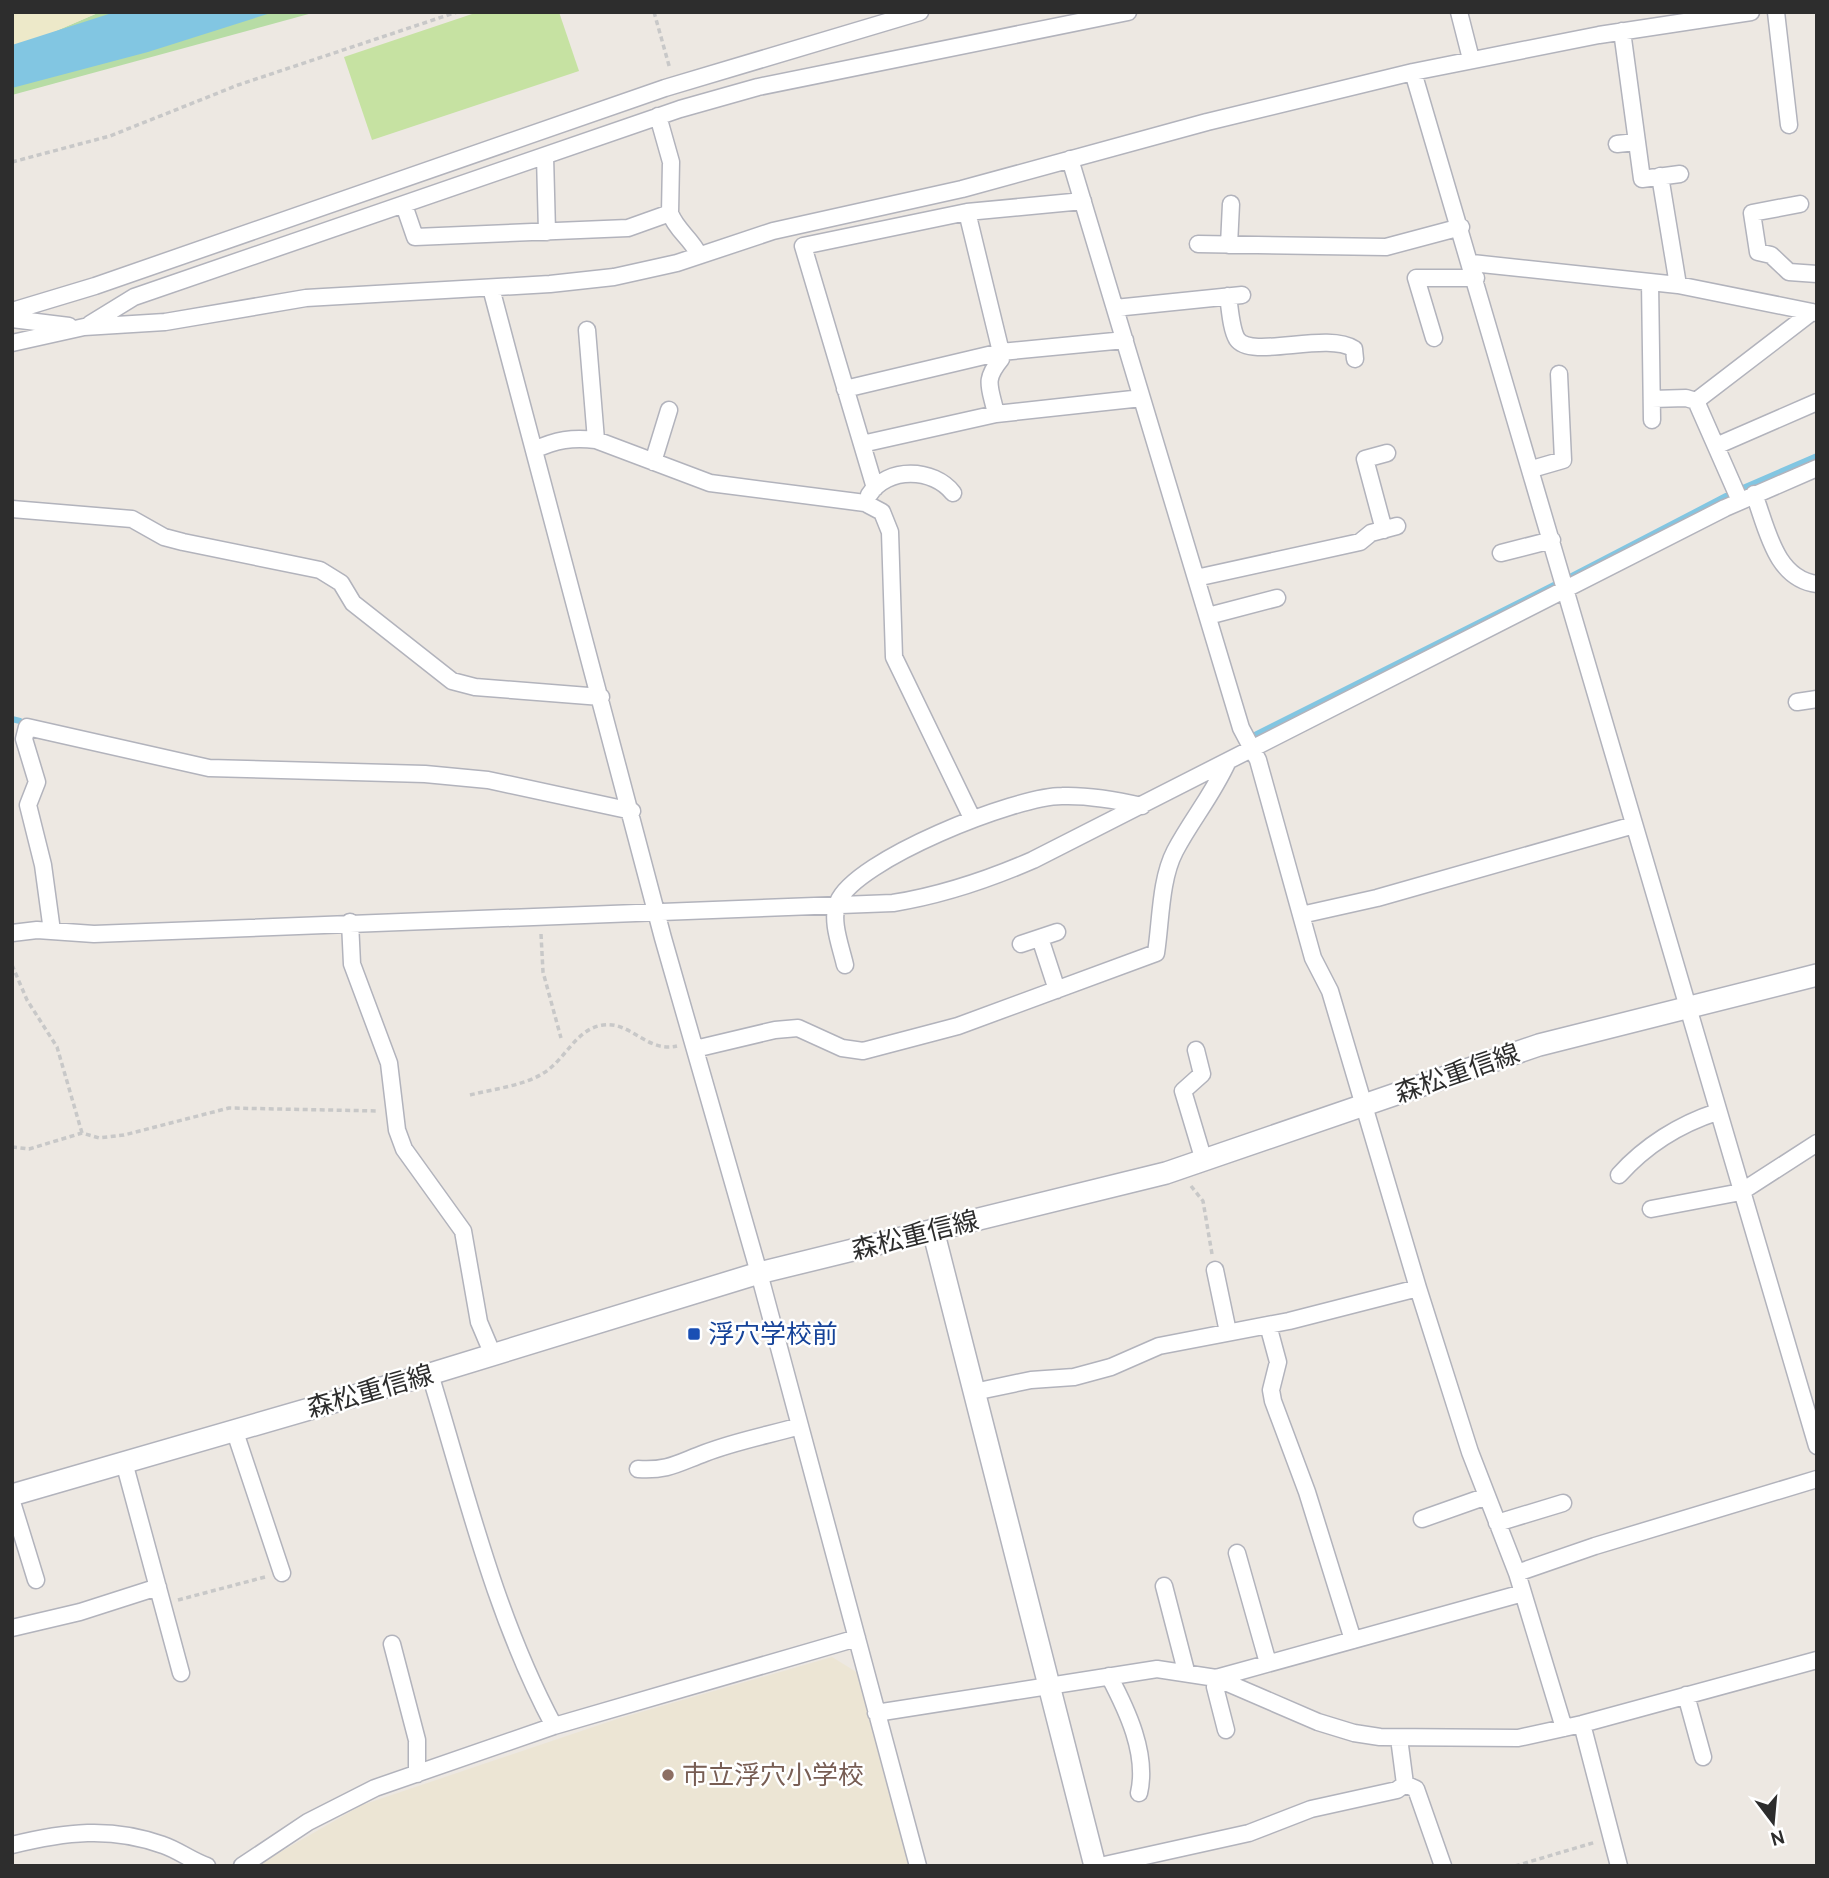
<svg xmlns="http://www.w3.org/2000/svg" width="1829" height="1878" viewBox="0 0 1829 1878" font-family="Cabin,'Noto Sans JP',sans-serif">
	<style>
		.education { fill: #ece5d4 }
		.green { fill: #b7dca5 }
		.sand { fill: #ede9c9 }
		.pitch { fill: #c6e2a2 }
		.water { fill: #82c6e2 }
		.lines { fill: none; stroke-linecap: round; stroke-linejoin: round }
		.stream { stroke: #82c6e2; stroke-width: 6 }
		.street-casing { stroke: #b2b3bc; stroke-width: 19 }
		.secondary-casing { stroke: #b2b3bc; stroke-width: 24 }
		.path { stroke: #c8c8c8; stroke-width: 3.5; stroke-dasharray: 5 3.5; stroke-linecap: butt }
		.street { stroke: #fff; stroke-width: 16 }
		.secondary { stroke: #fff; stroke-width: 21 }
		.transit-dot { fill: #1a4fb4; stroke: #fff; stroke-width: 2.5 }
		.education-dot { fill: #8d6e63; stroke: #fff; stroke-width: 2.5 }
		.labels { text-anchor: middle; stroke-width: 5; stroke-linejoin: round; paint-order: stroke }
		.street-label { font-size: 26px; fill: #2d2d2d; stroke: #fff }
		.transit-label { font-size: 26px; fill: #164399; stroke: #fff; text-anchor: start }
		.education-label { font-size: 26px; fill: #785e54; stroke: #fff; text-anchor: start }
	</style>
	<rect width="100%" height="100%" fill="#ede8e2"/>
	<path class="education" d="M832,1657l26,16 53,193h-655l106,-61 255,-86z"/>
	<path class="green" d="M100,12h216l-304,83v-45z"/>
	<path class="sand" d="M12,12h88l-88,38z"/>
	<path class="pitch" d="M478,12h81l20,59 -207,69 -28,-83z"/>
	<path class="water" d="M115,12h159l-126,40 -136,36v-43z"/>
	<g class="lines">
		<path class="stream" d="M1743,488l74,-32
			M1570,577l156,-81
			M12,719l8,2
			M1253,736l303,-152"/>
		<g class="street-casing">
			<path id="street" d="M1459,12l12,47
				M1776,12l13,113
				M1622,31l20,148 38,-5
				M1413,72l404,1374
				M658,116l13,46 -1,51
				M1617,144l19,-2
				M545,156l2,76
				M1070,159l171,569 17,32 55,198 17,33 88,297 52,164 47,121 47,155
				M1660,176l18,109
				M1800,204l-48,9 6,39 13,3 18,17 28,2
				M404,205l11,32 213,-9 42,-15c6,17 21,25 29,42
				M967,212l34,140 124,-12
				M1198,244l188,3 75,-20
				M1229,245l2,-41
				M1472,263l206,22 139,28
				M1650,282l2,138
				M491,288l172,650 96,335 159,593
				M1228,296c2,13 3,33 9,43 14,21 90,-8 117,10l1,10
				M1115,308l127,-13
				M12,311l83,-25 570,-198 255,-76
				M12,319l57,7
				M90,324l44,-27 546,-188 78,-22 370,-75
				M587,330l9,110
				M1434,338l-18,-60h60
				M12,343l72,-16 81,-5 141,-24 244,-14 64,-7 63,-14 96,-32 189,-42 245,-67 206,-50 186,-37 152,-23
				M845,389l156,-37v7c-18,22 -11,27 -5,55
				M1652,399l34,-1 10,3
				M862,444l134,-30 146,-16
				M1716,446l101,-44
				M534,450c22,-10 38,-13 62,-10l114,43 155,20 17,9 8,20 4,125 78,161
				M653,462l16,-52
				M1532,469l31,-9 -4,-86
				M875,488l-72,-242 164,-34 116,-11
				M1754,494c13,34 21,85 63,90
				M869,495c18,-29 65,-27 84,-2
				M1740,501l-44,-100 116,-89
				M12,509l120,10 32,18 19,5 137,28 21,13 12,20 99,78 23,6 126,10
				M1384,530l-19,-71 22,-6
				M1501,553l51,-13
				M1196,578l164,-36 11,-9 26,-7
				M1208,616l69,-18
				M1797,702l20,-3
				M1301,915l76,-17 257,-73
				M350,922l2,42 37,99 8,67 7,19 59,82 16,91 14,33
				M52,931l-9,-66 -15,-60 9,-23 -13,-43 3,-12 182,41 216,6 63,6 144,31
				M12,933l25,-3 57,4 799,-31c50,-8 94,-23 140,-43l692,-352 92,-40
				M1040,938l17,52
				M1021,944l36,-12
				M845,965c-4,-18 -15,-45 -7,-63 17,-42 178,-106 224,-106 26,-1 54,4 80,10
				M695,1049l80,-19 23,-2 44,20 21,3 95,-25 198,-73c5,-32 4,-73 19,-102 17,-32 37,-55 53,-90
				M1196,1050l6,24 -19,17 21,70
				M1619,1175c26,-29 61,-51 98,-63
				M1651,1209l90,-17 76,-49
				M1215,1270l13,62
				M1268,1325l10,37 -7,28 2,11 34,91 46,148
				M430,1374c36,118 65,242 124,352
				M974,1392l57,-12 43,-3 37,-10 48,-21 130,-25 129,-33
				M234,1429l48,144
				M124,1462l57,211
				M638,1469c30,2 40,-6 67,-16 31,-12 64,-18 95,-27
				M12,1502l24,78
				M1422,1519l65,-23
				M1497,1523l66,-20
				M1237,1553l31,110
				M1517,1573l78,-27 222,-67
				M1164,1586l22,85
				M12,1628l68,-16 78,-25
				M392,1644l25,96v34
				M1109,1676c18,34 39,78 30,117
				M1686,1695l17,62
				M876,1713l281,-44 59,9 102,44 36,11 26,4 138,1 64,-14 235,-64
				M1582,1724l37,142
				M1226,1730l-11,-43 1,-9 307,-85
				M1405,1784l11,5 27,77
				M12,1845c52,-13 99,-19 151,0 15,5 29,16 44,21
				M242,1866l66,-44 67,-34 179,-62 303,-88
				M1100,1866l149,-33 62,-24 86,-19 8,-6 -6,-46"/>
		</g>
		<g class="secondary-casing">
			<path id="secondary" d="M933,1230l162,636
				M12,1495l418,-121 329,-101 407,-100 373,-128 278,-70"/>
		</g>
		<path class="path" d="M654,12l16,57
			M12,162l98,-26 128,-51 219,-73
			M541,934l2,38 18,66
			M12,965l15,35 30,47 25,86
			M470,1095c23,-6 52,-9 72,-21 24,-14 33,-45 61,-49 28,-4 44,28 74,21
			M12,1147l17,2 53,-16 17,5 25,-3 105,-27 150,3
			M1191,1186l12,15 9,53
			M178,1600l87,-23
			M1515,1866l81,-24"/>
		<use href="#street" class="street"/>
		<use href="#secondary" class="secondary"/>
	</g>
	<rect class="transit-dot" x="687" y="1327" width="14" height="14" rx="3.5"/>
	<circle class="education-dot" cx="668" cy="1775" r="7"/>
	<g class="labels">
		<g class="street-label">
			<text transform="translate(1457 1073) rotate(-19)" y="9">森松重信線</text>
			<text transform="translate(915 1235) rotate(-14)" y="9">森松重信線</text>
			<text transform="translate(370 1391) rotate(-16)" y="9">森松重信線</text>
		</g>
		<g class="transit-label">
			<text x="708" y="1343">浮穴学校前</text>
		</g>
		<g class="education-label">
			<text x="682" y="1784">市立浮穴小学校</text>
		</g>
	</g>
	<rect width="1829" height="1878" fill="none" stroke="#2d2d2d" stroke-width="28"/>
	<g transform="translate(1773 1822) rotate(164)" stroke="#ffffff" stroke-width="5" paint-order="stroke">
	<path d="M0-5L12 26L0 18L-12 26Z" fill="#2d2d2d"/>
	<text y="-10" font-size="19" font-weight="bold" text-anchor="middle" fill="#2d2d2d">N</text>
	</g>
</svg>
